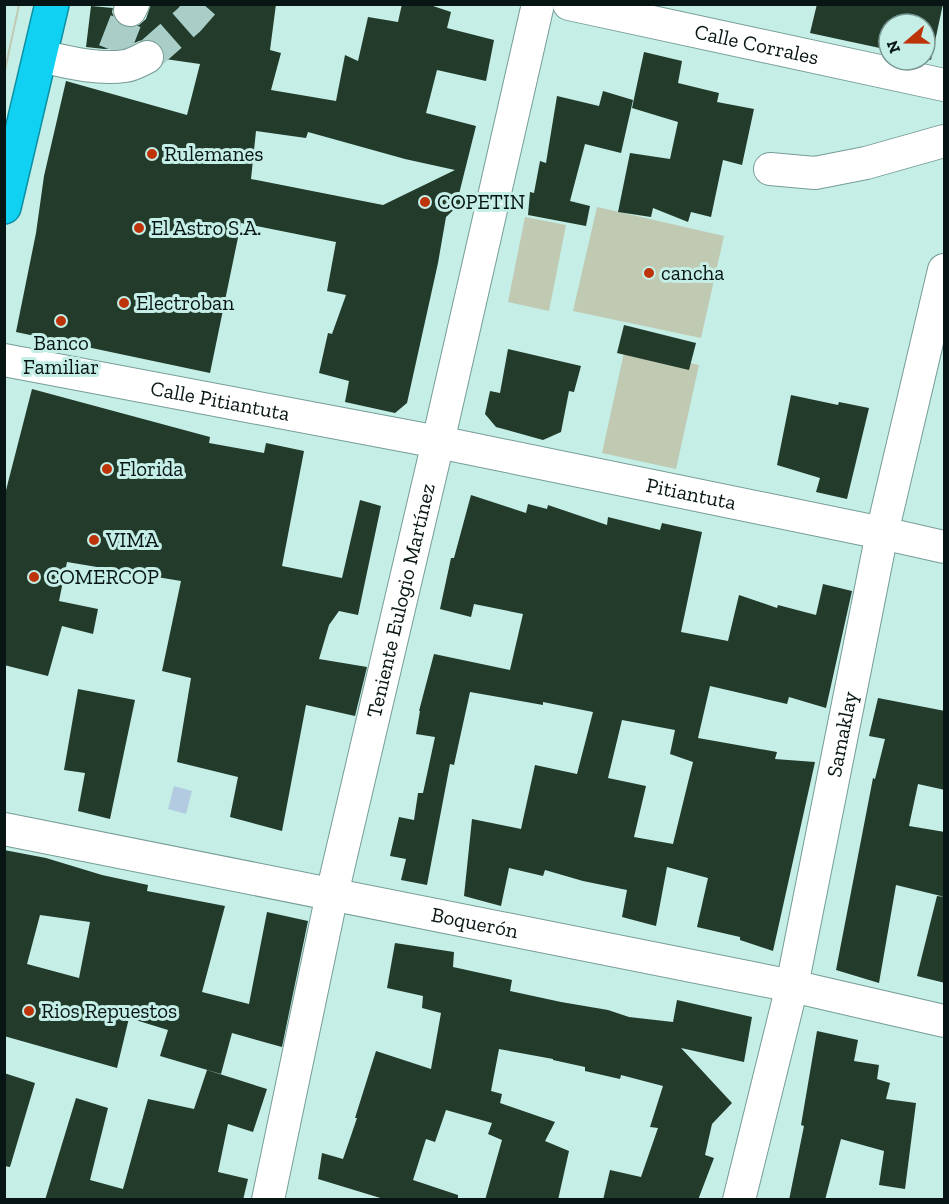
<svg xmlns="http://www.w3.org/2000/svg" width="949" height="1204" viewBox="0 0 949 1204" font-family="'Zilla Slab',serif">
	<style>
		.green { fill: #c0c9b2 }
		.water { fill: #b2cbe0 }
		.building { fill: #223b2b; fill-rule: evenodd }
		.lines { fill: none; stroke-linecap: round; stroke-linejoin: round }
		.minor-tunnel { stroke: #a8cec7; stroke-width: 32; stroke-dasharray: 32 16; stroke-linecap: butt }
		.minor-casing { stroke: #769c96; stroke-width: 34 }
		.highway-casing { stroke: #0d90a4; stroke-width: 36 }
		.minor { stroke: #fff; stroke-width: 32 }
		.highway { stroke: #10d1f2; stroke-width: 33 }
		.poi-dot { fill: #be340a; stroke: #c5eee7; stroke-width: 2 }
		.labels { text-anchor: middle; stroke-width: 6; stroke-linejoin: round; paint-order: stroke }
		.street-label { font-size: 21px; fill: #071614; stroke: #c5eee7 }
		.poi-label { font-size: 21px; fill: #071614; stroke: #c5eee7; text-anchor: start }
	</style>
	<rect width="100%" height="100%" fill="#c5eee7"/>
	<path class="green" d="M18,5h2l-15,70v-10z
		M597,207l127,29 -23,102 -128,-27z
		M525,217l41,8 -17,86 -41,-9z
		M625,348l74,17 -23,104 -74,-16z"/>
	<path class="water" d="M174,786l18,5 -6,23 -18,-5z"/>
	<path class="building" d="M151,4h125l-6,46 11,3 -10,37 65,11 9,-46 13,6 10,-44 30,5 4,-18h25l24,8 -4,16 47,12 -8,41 -49,-11 -11,43 50,13 -17,68 9,2 -22,21 -8,46 -31,140 -12,10 -50,-11 4,-21 -30,-8 9,-40 4,1 14,-39 -19,-4 9,-49 -95,-19 -31,150 -194,-41 20,-99 8,-57 22,-95 121,34 13,-51 -35,-5 -2,-11 -7,-6 -8,-3 -9,2 -16,7 -19,1 -18,-2 5,-41 22,2 -1,4 3,8 8,6 7,2 9,-3 7,-6zM256,131l50,7 2,-6 97,27 50,11 -72,35 -132,-26z
		M817,4h126l-12,56 -6,-2v-34h-36v26l-79,-17z
		M644,52l38,9 -4,22 41,10 -2,9 37,7 -12,56 -19,-5 -12,57 -20,-5 -3,10 -35,-14 -2,9 -33,-5 12,-59 40,6 8,-37 -46,-14z
		M603,91l30,9 -12,53 -36,-9 -15,57 20,5 -4,20 -58,-11 2,-23 4,1 6,-32 6,2 11,-67 42,10z
		M624,325l72,18 -7,27 -72,-17z
		M508,349l73,17 -7,26 -5,-1 -8,41 -18,8 -47,-13 -11,-13 5,-23 10,2z
		M32,389l178,48 -1,6 55,10 2,-10 38,8 -22,115 60,12 18,-78 21,6 -23,109 -19,-4 -10,14 -10,34 48,8 -12,49 -49,-11 -24,126 -52,-14 8,-40 -61,-15 14,-84 -29,-7 19,-90 -114,-19 -8,39 39,8 -5,25 -31,-8 -14,50 -44,-11v-167z
		M791,395l47,10 1,-3 30,6 -22,91 -31,-7 4,-14 -43,-13z
		M471,495l55,18 2,-9 19,5 1,-4 59,20 1,-8 52,13 2,-7 40,9 -21,100 47,9 11,-46 38,13 1,-3 38,10 7,-31 29,7 -26,117 -37,-11 -2,7 -77,-18 -12,52 79,14 -2,7 40,3 -42,189 -33,-11v-3l-43,-10 11,-49 -41,-11 -11,59 -34,-9 5,-27 -44,-9 -38,-11 -2,6 -34,-8 -8,38 -37,-10 8,-77 49,10 14,-64 42,9 16,-62 -50,-10v3l-73,-13 -16,73 -4,-1 -23,121 -26,-5 5,-21 -16,-3 9,-39 15,3 4,-27h5l12,-56 -19,-3 4,-23h-1l15,-57 76,16 13,-56 -49,-10 -3,13 -31,-8 11,-51h3zM622,720l53,10 -5,24 23,8 -20,82 -39,-7 12,-51 -38,-8z
		M78,689l57,11 -25,119 -32,-8 7,-38 -21,-3z
		M878,698l67,13v79l-27,-6 -9,42 36,6v65l-49,-12 -17,98 -43,-13 37,-192 2,1 10,-40 -16,-3z
		M4,850l42,8 56,17 46,10 -1,6 78,15 -23,86 47,12 18,-92 41,9 -26,126 -50,-14 -11,41 -61,-18 8,-26 -39,-12 -12,50 -113,-32zM40,915l50,7 -11,56 -52,-14z
		M937,896l8,1v86l-28,-7z
		M395,943l59,9 -1,15 59,13 -2,11 51,11 47,8 21,7 44,5 4,-22 75,17 -8,45 -63,-14 51,55 -20,21 -7,31 9,3 -16,42h-95l7,-30 31,7 17,-49 -8,-1 13,-41 -42,-11 -1,4 -35,-8v-4l-32,-7v-1l-54,-10 -8,42 11,3 -2,9 55,19 -10,19 24,10 -11,49h-73l17,-60 -14,-6 4,-11 -46,-13 -11,32 -9,-3 -13,41 45,15v5h-71l-69,-21 4,-26 21,6 14,-41h-2l21,-67 55,18 10,-56 -19,-5 1,-12 -36,-8z
		M817,1031l41,9 -4,21 25,4 -2,14 13,4 -4,16 30,4 -11,86 -26,-4 5,-34 -43,-12 -16,61h-36l15,-74 -3,-1z
		M207,1070l60,19 -14,43 -25,-8 -10,48 30,7 -5,21h-198l31,-102 32,10 -18,72 33,9 25,-90 46,10z
		M4,1073l31,10 -25,84 -6,-1z"/>
	<g class="lines">
		<path class="minor-tunnel" d="M114,51l16,-41
			M147,57l42,-37 14,-16"/>
		<g class="minor-casing">
			<g id="minor">
				<path id="s1" d="M569,4l375,81"/>
				<path d="M130,10l3,-6"/>
				<path d="M40,56c27,6 57,14 85,10 8,-1 16,-6 22,-9"/>
				<path d="M770,169l45,4 51,-10 78,-22"/>
				<path id="s2" d="M4,360l434,82 444,91 62,14"/>
				<path id="s3" d="M4,829l788,157 152,35"/>
				<path id="s4" d="M268,1200l64,-306 106,-452 100,-438"/>
				<path id="s5" d="M739,1200l53,-214 90,-453 62,-263"/>
			</g>
		</g>
		<g class="highway-casing">
			<path id="highway" d="M4,207l48,-203"/>
		</g>
		<use href="#minor" class="minor"/>
		<use href="#highway" class="highway"/>
	</g>
	<g class="poi-dot">
		<circle cx="152" cy="154" r="6"/>
		<circle cx="425" cy="202" r="6"/>
		<circle cx="139" cy="228" r="6"/>
		<circle cx="649" cy="273" r="6"/>
		<circle cx="124" cy="303" r="6"/>
		<circle cx="61" cy="321" r="6"/>
		<circle cx="107" cy="469" r="6"/>
		<circle cx="94" cy="540" r="6"/>
		<circle cx="34" cy="577" r="6"/>
		<circle cx="29" cy="1011" r="6"/>
	</g>
	<g class="labels">
		<g class="street-label">
			<text dy="7" stroke="none"><textPath href="#s1" startOffset="192">Calle Corrales</textPath></text>
			<text dy="7" stroke="none"><textPath href="#s2" startOffset="220">Calle Pitiantuta</textPath></text>
			<text dy="7" stroke="none"><textPath href="#s2" startOffset="700">Pitiantuta</textPath></text>
			<text dy="7" stroke="none"><textPath href="#s4" startOffset="614">Teniente Eulogio Martínez</textPath></text>
			<text dy="7" stroke="none"><textPath href="#s5" startOffset="477">Samaklay</textPath></text>
			<text dy="7" stroke="none"><textPath href="#s3" startOffset="480">Boquerón</textPath></text>
		</g>
		<g class="poi-label">
			<text x="164" y="161">Rulemanes</text>
			<text x="437" y="209">COPETIN</text>
			<text x="151" y="235">El Astro S.A.</text>
			<text x="661" y="280">cancha</text>
			<text x="136" y="310">Electroban</text>
			<text x="61" y="350" text-anchor="middle">Banco<tspan x="61" dy="24">Familiar</tspan></text>
			<text x="119" y="476">Florida</text>
			<text x="106" y="547">VIMA</text>
			<text x="46" y="584">COMERCOP</text>
			<text x="41" y="1018">Rios Repuestos</text>
		</g>
	</g>
	<rect width="949" height="1204" fill="none" stroke="#071614" stroke-width="12"/>
	<g transform="translate(907 42) rotate(250)"><circle r="28" fill="#c5eee7" stroke="#799893" stroke-width="1.5"/>
	<path d="M0-4.5L10 22L0 15L-10 22Z" fill="#be340a"/>
	<text y="-9" font-size="16" font-weight="bold" text-anchor="middle" fill="#071614">N</text>
	</g>
</svg>
